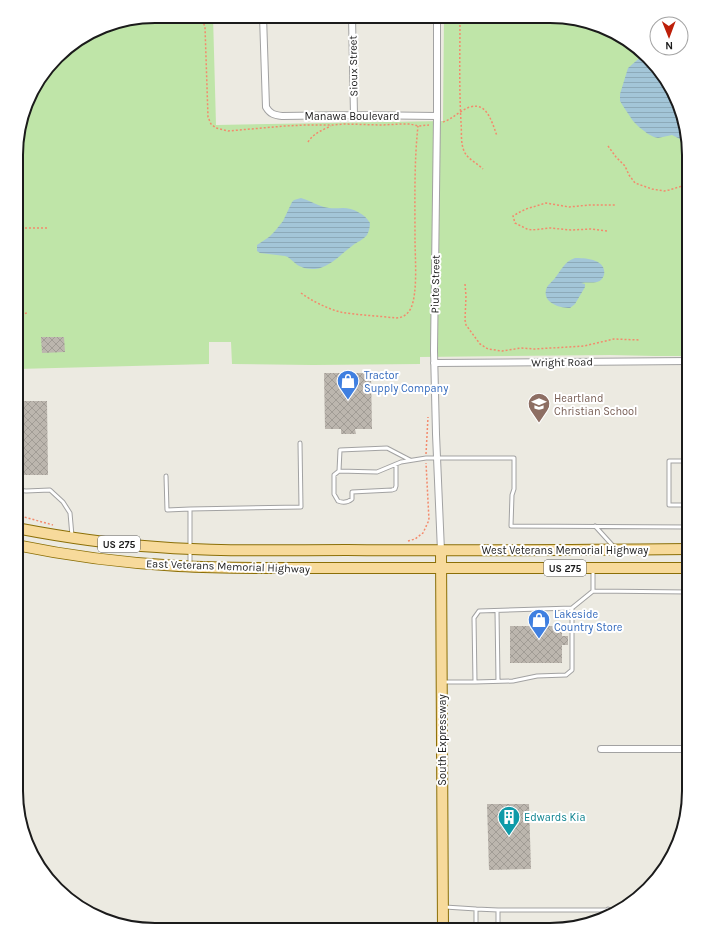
<svg xmlns="http://www.w3.org/2000/svg" width="705" height="946" viewBox="0 0 705 946" font-family="Karla,sans-serif">
	<style>
		.grass { fill: #bfe5a8 }
		.water { fill: url(#water-rules) }
		.building { fill: url(#building-cross-hatch) }
		.lines { fill: none; stroke-linecap: round; stroke-linejoin: round }
		.service-casing { stroke: #a2a2a2; stroke-width: 5 }
		.minor-casing { stroke: #a2a2a2; stroke-width: 8 }
		.primary-casing { stroke: #8b6f07; stroke-width: 12 }
		.path { stroke: #f38a6c; stroke-width: 1.5; stroke-dasharray: 2 2; stroke-linecap: butt }
		.service { stroke: #fff; stroke-width: 3 }
		.minor { stroke: #fff; stroke-width: 6 }
		.primary { stroke: #f7da9b; stroke-width: 10 }
		.labels { text-anchor: middle; stroke-width: 4; stroke-linejoin: round; paint-order: stroke }
		.shield { fill: #fff; stroke: #5f5f5f; stroke-width: 1 }
		.shield-label { font-size: 10px; font-weight: bold; fill: #1b1b1b }
		.street-label { font-size: 11px; fill: #1b1b1b; stroke: #fff }
		.shop-label { font-size: 11px; fill: #366cbe; stroke: #fff; text-anchor: start }
		.education-label { font-size: 11px; fill: #785e54; stroke: #fff; text-anchor: start }
		.culture-label { font-size: 11px; fill: #0d838f; stroke: #fff; text-anchor: start }
		.rim { fill: none; stroke: #1b1b1b; stroke-width: 2 }
	</style>
	<defs>
		<pattern id="water-rules" width="6" height="5" patternUnits="userSpaceOnUse"><rect width="6" height="5" fill="#a3c6d8"/><path d="M0 2.5h6" fill="none" stroke="#8caab9"/></pattern>
		<pattern id="building-cross-hatch" width="8" height="8" patternUnits="userSpaceOnUse"><rect width="8" height="8" fill="#bcb6ae"/><path d="M0 0l8 8M0 8l8-8" fill="none" stroke="#a19c95"/></pattern>
	</defs>
	<rect width="100%" height="100%" fill="#eceae1"/>
	<path class="grass" d="M155,16h58l3,109 227,-4 1,-104h125l66,28 40,48 14,62v201h-34l-45,-1 -190,2v7l-107,1 -81,-1 -1,-22h-22v22l-192,5v-233l17,-50 29,-36 47,-27z"/>
	<path class="water" d="M643,55l32,38 11,49 -14,-7 -14,3 -4,-1 -6,-3 -9,-7 -6,-6 -10,-15 -3,-5v-7l8,-26z
		M301,198c8,2 15,7 23,9 7,2 13,1 19,1 10,0 22,6 27,15 0,4 -1,8 -3,12 -4,5 -10,7 -15,11 -11,8 -23,22 -37,23 -7,0 -15,-1 -20,-6 -4,-3 -6,-6 -10,-7l-25,-3 -3,-2v-6l12,-8 6,-6 8,-10 9,-19 2,-2z
		M575,258c10,0 32,1 29,17 -1,3 -3,6 -7,7 -4,1 -11,0 -16,1l4,1v3l-10,17 -5,4c-10,0 -27,-5 -24,-18 1,-5 6,-8 9,-12 6,-8 10,-17 20,-20z"/>
	<path class="building" d="M17,337h7v16h-7z
		M41,337h23l1,15 -23,1z
		M324,373h47l1,56h-17l1,5h-15v-5h-16z
		M17,401h30l1,74h-31z
		M510,626h52v10h6v9h-6v18h-52z
		M487,804h42l2,65 -42,1z"/>
	<g class="lines">
		<g class="service-casing">
			<path id="service" d="M410,460l-23,-12 -47,2 -1,21 38,1 24,-10 25,-4h88v31l-2,6 -1,31 178,1
				M339,471l-5,4v19l4,7c5,2 9,2 14,-2v-7l40,-2 3,-1 1,-3v-22
				M166,476l1,34 23,-1
				M17,490l9,1 24,-1 13,12 7,11 2,23
				M689,505h-20v-44h20
				M595,526l19,21
				M190,564v-55l111,-2 -1,-64
				M593,570v21l96,1
				M572,608v62l-6,5 -29,1 -24,5 -38,1 -1,-64 5,-7 93,-3 21,-17
				M497,611l1,70
				M444,682h31
				M445,907l31,2v21
				M476,909l22,1
				M608,909v7
				M498,930v-20h121"/>
		</g>
		<g class="minor-casing">
			<path id="minor" d="M263,16l3,91c4,7 8,8 16,9l72,-1 83,1
				M352,17l2,98
				M437,17v99l-3,235 2,83 5,117
				M434,363l255,-2
				M601,749h88"/>
		</g>
		<g class="primary-casing">
			<path id="primary" d="M16,528c47,9 94,16 141,19 63,5 127,3 190,3 114,1 228,0 342,-1
				M16,545c53,11 108,18 162,21 58,3 117,2 176,2 111,1 223,0 335,0
				M441,551l2,379"/>
		</g>
		<path class="path" d="M201,16l4,11 3,90 3,7 5,4 12,3 57,-5 21,-1h27l12,-1 36,1 21,-1h8l8,2 11,-1
			M460,17c0,35 -1,70 1,105 1,10 -1,22 4,31 4,7 12,10 18,16
			M443,122c7,-2 12,-7 19,-11 23,-15 29,8 35,25
			M308,142c5,-8 14,-12 23,-16
			M608,146l8,11 9,9 4,9 6,8 17,6 12,2 5,-1 20,-6
			M17,228h30
			M607,231l-16,-2 -20,1 -21,-2 -18,2 -5,-1 -12,-6 -2,-7 5,-3 8,-4 20,-6 23,4 20,-2h26
			M465,284l1,12 -1,24 1,5 14,19 8,5 14,2 19,-3 14,1 49,-3 30,-7 26,1
			M301,293c11,8 25,15 39,19 17,3 39,4 56,6 7,0 12,-4 15,-10 7,-16 4,-51 4,-69 0,-38 -1,-76 3,-113
			M17,315l10,-2
			M426,454l2,-37
			M17,515l36,10
			M408,541l7,-2 8,-6 6,-13 -3,-57"/>
		<use href="#service" class="service"/>
		<use href="#minor" class="minor"/>
		<use href="#primary" class="primary"/>
	</g>
	<defs>
		<g id="shop-pin" transform="scale(1.15)"><path d="M0 17L-7.5 6A9.5 9.5 0 1 1 7.5 6Z" fill="#3f7fe0" stroke="#fff"/><path d="M-5-2.5h2.3a2.7 3.5 0 0 1 5.4 0H5L5.5 6h-11ZM-1.5-2.5h3a1.5 2.3 0 0 0-3 0Z" fill="#fff"/></g>
		<g id="school-pin" transform="scale(1.15)"><path d="M0 17L-7.5 6A9.5 9.5 0 1 1 7.5 6Z" fill="#8d6e63" stroke="#fff"/><path d="M0-5L7-2L0 1L-7-2ZM-4 1L0 2.5L4 1V4Q0 6-4 4Z" fill="#fff"/></g>
		<g id="building-pin" transform="scale(1.15)"><path d="M0 17L-7.5 6A9.5 9.5 0 1 1 7.5 6Z" fill="#0f9aa8" stroke="#fff"/><path d="M-4-6H4V6H1V3H-1V6H-4ZM-2.5-4.3h1.7v1.8h-1.7ZM.8-4.3h1.7v1.8H.8ZM-2.5-1h1.7V.8h-1.7ZM.8-1h1.7V.8H.8Z" fill="#fff"/></g>
	</defs>
	<g fill-rule="evenodd">
		<use href="#shop-pin" x="348" y="381"/>
		<use href="#school-pin" x="539" y="404"/>
		<use href="#shop-pin" x="539" y="620"/>
		<use href="#building-pin" x="509" y="817"/>
	</g>
	<g class="labels">
		<g class="shield">
			<rect x="98" y="536" width="42" height="16" rx="3"/>
			<rect x="544" y="560" width="42" height="16" rx="3"/>
		</g>
		<g class="shield-label">
			<text x="119" y="548">US 275</text>
			<text x="565" y="572">US 275</text>
		</g>
		<g class="street-label">
			<text transform="translate(353 66) rotate(-91)" y="4">Sioux Street</text>
			<text x="352" y="120">Manawa Boulevard</text>
			<text transform="translate(435 284) rotate(-89)" y="4">Piute Street</text>
			<text transform="translate(562 362) rotate(-1)" y="4">Wright Road</text>
			<text x="565" y="554">West Veterans Memorial Highway</text>
			<text transform="translate(228 566) rotate(2)" y="4">East Veterans Memorial Highway</text>
			<text transform="translate(442 740) rotate(-90)" y="4">South Expressway</text>
		</g>
		<g class="shop-label">
			<text x="364" y="379">Tractor<tspan x="364" dy="13">Supply Company</tspan></text>
			<text x="554" y="618">Lakeside<tspan x="554" dy="13">Country Store</tspan></text>
		</g>
		<g class="education-label">
			<text x="554" y="402">Heartland<tspan x="554" dy="13">Christian School</tspan></text>
		</g>
		<g class="culture-label">
			<text x="524" y="821">Edwards Kia</text>
		</g>
	</g>
	<path d="M0 0H705V946H0ZM155 23H550A132 132 0 0 1 682 155V791A132 132 0 0 1 550 923H155A132 132 0 0 1 23 791V155A132 132 0 0 1 155 23Z" fill="#fff" fill-rule="evenodd"/>
	<path class="rim" d="M155 23H550A132 132 0 0 1 682 155V791A132 132 0 0 1 550 923H155A132 132 0 0 1 23 791V155A132 132 0 0 1 155 23Z"/>
	<g transform="translate(669 36) rotate(179)"><circle r="19" fill="#ffffff" stroke="#a4a4a4"/>
	<path d="M0-3L7 15L0 10L-7 15Z" fill="#bd1f09"/>
	<text y="-6" font-size="11" font-weight="bold" text-anchor="middle" fill="#1b1b1b">N</text>
	</g>
</svg>
